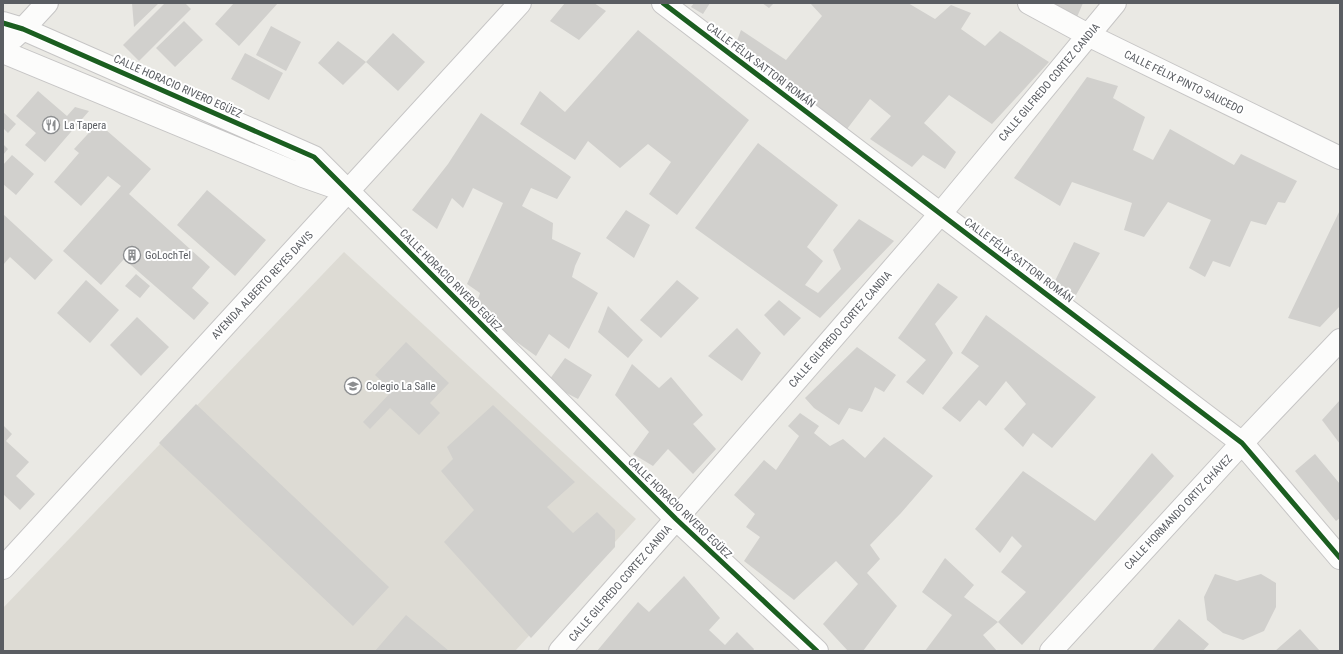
<svg xmlns="http://www.w3.org/2000/svg" width="1343" height="654" viewBox="0 0 1343 654" font-family="'Roboto Condensed',sans-serif">
	<style>
		.education { fill: #dddbd4 }
		.building { fill: #d1d0cd }
		.lines { fill: none; stroke-linecap: round; stroke-linejoin: round }
		.street-casing { stroke: #c6c5c5; stroke-width: 24 }
		.street { stroke: #fcfcfb; stroke-width: 22 }
		.cycleway-casing { stroke: #fff; stroke-width: 8 }
		.cycleway { stroke: #1b5e20; stroke-width: 5 }
		.labels { text-anchor: middle; stroke-width: 4; stroke-linejoin: round; paint-order: stroke }
		.street-label { font-size: 11px; fill: #5a5d62; stroke: #fff }
		.poi-label { font-size: 11px; fill: #5a5d62; stroke: #fff; text-anchor: start }
	</style>
	<rect width="100%" height="100%" fill="#eae9e4"/>
	<path class="education" d="M344,252l292,267 -121,132h-512v-43z"/>
	<path class="building" d="M132,3h27l-25,24z
		M165,3h20l6,6 -52,52 -16,-16z
		M234,3h44l-39,43 -24,-22z
		M565,3h29l12,8 -27,29 -29,-19z
		M694,3h16l-7,11 -12,-7z
		M762,3h12l-5,5z
		M810,3h98l27,16 16,-14 20,8 -10,16 24,17 15,-15 49,31 -57,62 -43,-29 -25,28 32,29 -11,17 -22,-14 -11,12 -42,-28 21,-23 -21,-17 -23,30 -113,-80 7,-19 45,30 36,-44z
		M1045,3h38l-6,14z
		M184,21l19,19 -28,27 -19,-19z
		M271,26l30,16 -15,29 -30,-16z
		M638,30l111,90 -72,95 -28,-21 22,-32 -23,-18 -28,24 -32,-27 -13,19 -55,-36 20,-33 25,21z
		M393,33l32,29 -27,29 -32,-29z
		M338,41l28,21 -23,23 -25,-22z
		M245,53l38,20 -14,27 -38,-21z
		M1087,77l31,9 -5,12 32,19 -12,33 20,10 17,-31 64,36 7,-11 56,27 -12,22 -7,-1 -12,23 -15,-4 -21,46 -17,-6 -8,16 -16,-9 22,-48 -43,-18 -24,35 -20,-7 8,-27 -60,-21 -12,24 -46,-28z
		M38,91l29,25 8,-9 14,4 -44,51 -20,-17 11,-12 -20,-17z
		M3,112l13,12 -8,9 -5,-5z
		M481,113l90,64 -14,22 -26,-11 -9,18 31,17 -1,16 29,14 -6,13 -3,11 26,16 -29,56 -20,-15 -13,22 -62,-45 6,-18 -13,-9 36,-81 -30,-15 -10,20 -11,-10 -15,31 -25,-19 36,-46z
		M98,123l53,46 -22,25 81,73 -18,21 17,15 -15,17 -70,-61 -23,26 -38,-34 58,-65 -13,-10 -27,30 -27,-24 25,-29 -5,-4z
		M758,143l80,62 -31,42 16,14 -18,24 13,8 23,-24 -8,-19 26,-31 35,22 -74,77 -125,-90z
		M3,144l5,5 -5,6z
		M12,155l22,19 -18,21 -13,-11v-19z
		M207,190l59,50 -31,36 -58,-51z
		M626,210l24,15 -16,33 -28,-20z
		M1340,210v96l-20,21 -32,-9z
		M3,214l50,46 -18,20 -25,-23 -7,8z
		M1074,242l26,11 -24,42 -22,-12z
		M136,274l14,12 -10,12 -15,-12z
		M86,280l33,30 -29,33 -33,-30z
		M677,280l22,18 -38,40 -21,-18z
		M938,283l20,14 -23,27 18,29 -30,42 -17,-13 20,-22 -28,-22z
		M779,300l22,18 -17,18 -20,-21z
		M608,306l35,34 -15,18 -30,-26z
		M986,315l110,82 -44,51 -19,-15 -10,14 -19,-18 22,-25 -20,-23 -20,25 -7,-6 -19,22 -18,-14 37,-42 -18,-13z
		M137,317l32,30 -28,29 -31,-31z
		M737,328l24,25 -19,28 -34,-25z
		M406,342l43,41 -19,20 10,10 -21,22 -29,-27 -20,21 -7,-7 29,-31 -17,-16z
		M857,347l39,28 -12,17 -9,-5 -6,14 -7,11 -13,-4 -10,17 -25,-17 -9,-10z
		M565,358l27,17 -14,24 -31,-16z
		M632,364l27,24 12,-11 32,38 -10,9 23,25 -23,25 -25,-25 -15,17 -20,-12 16,-22 -34,-37z
		M1340,400v44l-18,-24z
		M196,404l193,183 -36,39 -194,-183z
		M493,405l82,77 -28,25 26,26 24,-21 18,18v17l-84,91 -87,-96 30,-32 -33,-39 12,-12 -6,-12z
		M800,413l19,13 -5,7 16,13 13,-7 22,19 19,-21 49,39 -32,37 -31,32 10,14 -13,14 30,33 -34,45h-15l-25,-27 35,-40 -22,-23 -42,39 -50,-39 16,-24 -14,-10 9,-13 -21,-19 30,-35 12,10 23,-34 -11,-10z
		M3,425l9,9 -6,7 23,21 -13,14 19,18 -15,16 -17,-16z
		M1152,453l22,23 -152,169 -24,-23 28,-30 -25,-20 21,-26 -10,-10 -12,17 -25,-24 48,-58 72,50z
		M1315,454l25,30v34l-4,3 -41,-50z
		M945,558l29,27 -10,12 34,25 -15,13 14,16h-72l27,-36 -30,-23z
		M1215,574l22,7 24,-7 15,9v24l-12,24 -21,9 -20,-7 -16,-13 -3,-23z
		M684,576l36,42 -11,12 16,15 12,-13 17,17 -1,2h-156l41,-49 11,10z
		M406,615l43,36h-74z
		M1179,619l30,25 -6,7h-51z
		M1300,629l20,22h-45z"/>
	<g class="lines">
		<g class="street-casing">
			<path id="street" d="M663,3l579,440 98,115
				M1029,3l59,32 252,123
				M3,23l20,6 291,128 362,362 141,132
				M13,38l10,-9 24,-26
				M3,52l300,124 40,14
				M3,568l517,-565
				M560,651l116,-132 265,-306 174,-210
				M1051,651l191,-208 98,-103"/>
		</g>
		<use href="#street" class="street"/>
		<g class="cycleway-casing">
			<path id="cycleway" d="M663,3l579,440 98,115
				M3,23l20,6 291,128 362,362 141,132"/>
		</g>
		<use href="#cycleway" class="cycleway"/>
	</g>
	<defs>
		<g id="restaurant-ring" transform="scale(0.9)"><circle r="9.5" fill="#fff" stroke="#8c8e90" stroke-width="1.5"/><path d="M-5-6h1v4h1v-4h1v4h1v-4h1v5L-1.5 .5V6h-2V.5L-5-1ZM5-6V6H3V1.5H1.5Q1.5-4 5-6Z" fill="#8c8e90"/></g>
		<g id="building-ring" transform="scale(0.9)"><circle r="9.5" fill="#fff" stroke="#8c8e90" stroke-width="1.5"/><path d="M-4-6H4V6H1V3H-1V6H-4ZM-2.5-4.3h1.7v1.8h-1.7ZM.8-4.3h1.7v1.8H.8ZM-2.5-1h1.7V.8h-1.7ZM.8-1h1.7V.8H.8Z" fill="#8c8e90"/></g>
		<g id="school-ring" transform="scale(0.9)"><circle r="9.5" fill="#fff" stroke="#8c8e90" stroke-width="1.5"/><path d="M0-5L7-2L0 1L-7-2ZM-4 1L0 2.5L4 1V4Q0 6-4 4Z" fill="#8c8e90"/></g>
	</defs>
	<g fill-rule="evenodd">
		<use href="#restaurant-ring" x="51" y="125"/>
		<use href="#building-ring" x="132" y="255"/>
		<use href="#school-ring" x="353" y="386"/>
	</g>
	<g class="labels">
		<g class="street-label">
			<text transform="translate(761 65) rotate(37)" y="4">CALLE FÉLIX SATTORI ROMÁN</text>
			<text transform="translate(1049 82) rotate(-50)" y="4">CALLE GILFREDO CORTEZ CANDIA</text>
			<text transform="translate(1184 82) rotate(26)" y="4">CALLE FÉLIX PINTO SAUCEDO</text>
			<text transform="translate(178 86) rotate(24)" y="4">CALLE HORACIO RIVERO EGÜEZ</text>
			<text transform="translate(1019 260) rotate(37)" y="4">CALLE FÉLIX SATTORI ROMÁN</text>
			<text transform="translate(451 280) rotate(45)" y="4">CALLE HORACIO RIVERO EGÜEZ</text>
			<text transform="translate(262 285) rotate(-47)" y="4">AVENIDA ALBERTO REYES DAVIS</text>
			<text transform="translate(840 329) rotate(-49)" y="4">CALLE GILFREDO CORTEZ CANDIA</text>
			<text transform="translate(680 508) rotate(44)" y="4">CALLE HORACIO RIVERO EGÜEZ</text>
			<text transform="translate(1178 512) rotate(-47)" y="4">CALLE HORMANDO ORTIZ CHÁVEZ</text>
			<text transform="translate(620 583) rotate(-49)" y="4">CALLE GILFREDO CORTEZ CANDIA</text>
		</g>
		<g class="poi-label">
			<text x="64" y="129">La Tapera</text>
			<text x="145" y="259">GoLochTel</text>
			<text x="366" y="390">Colegio La Salle</text>
		</g>
	</g>
	<rect width="1343" height="654" fill="none" stroke="#5a5d62" stroke-width="8"/>
</svg>
